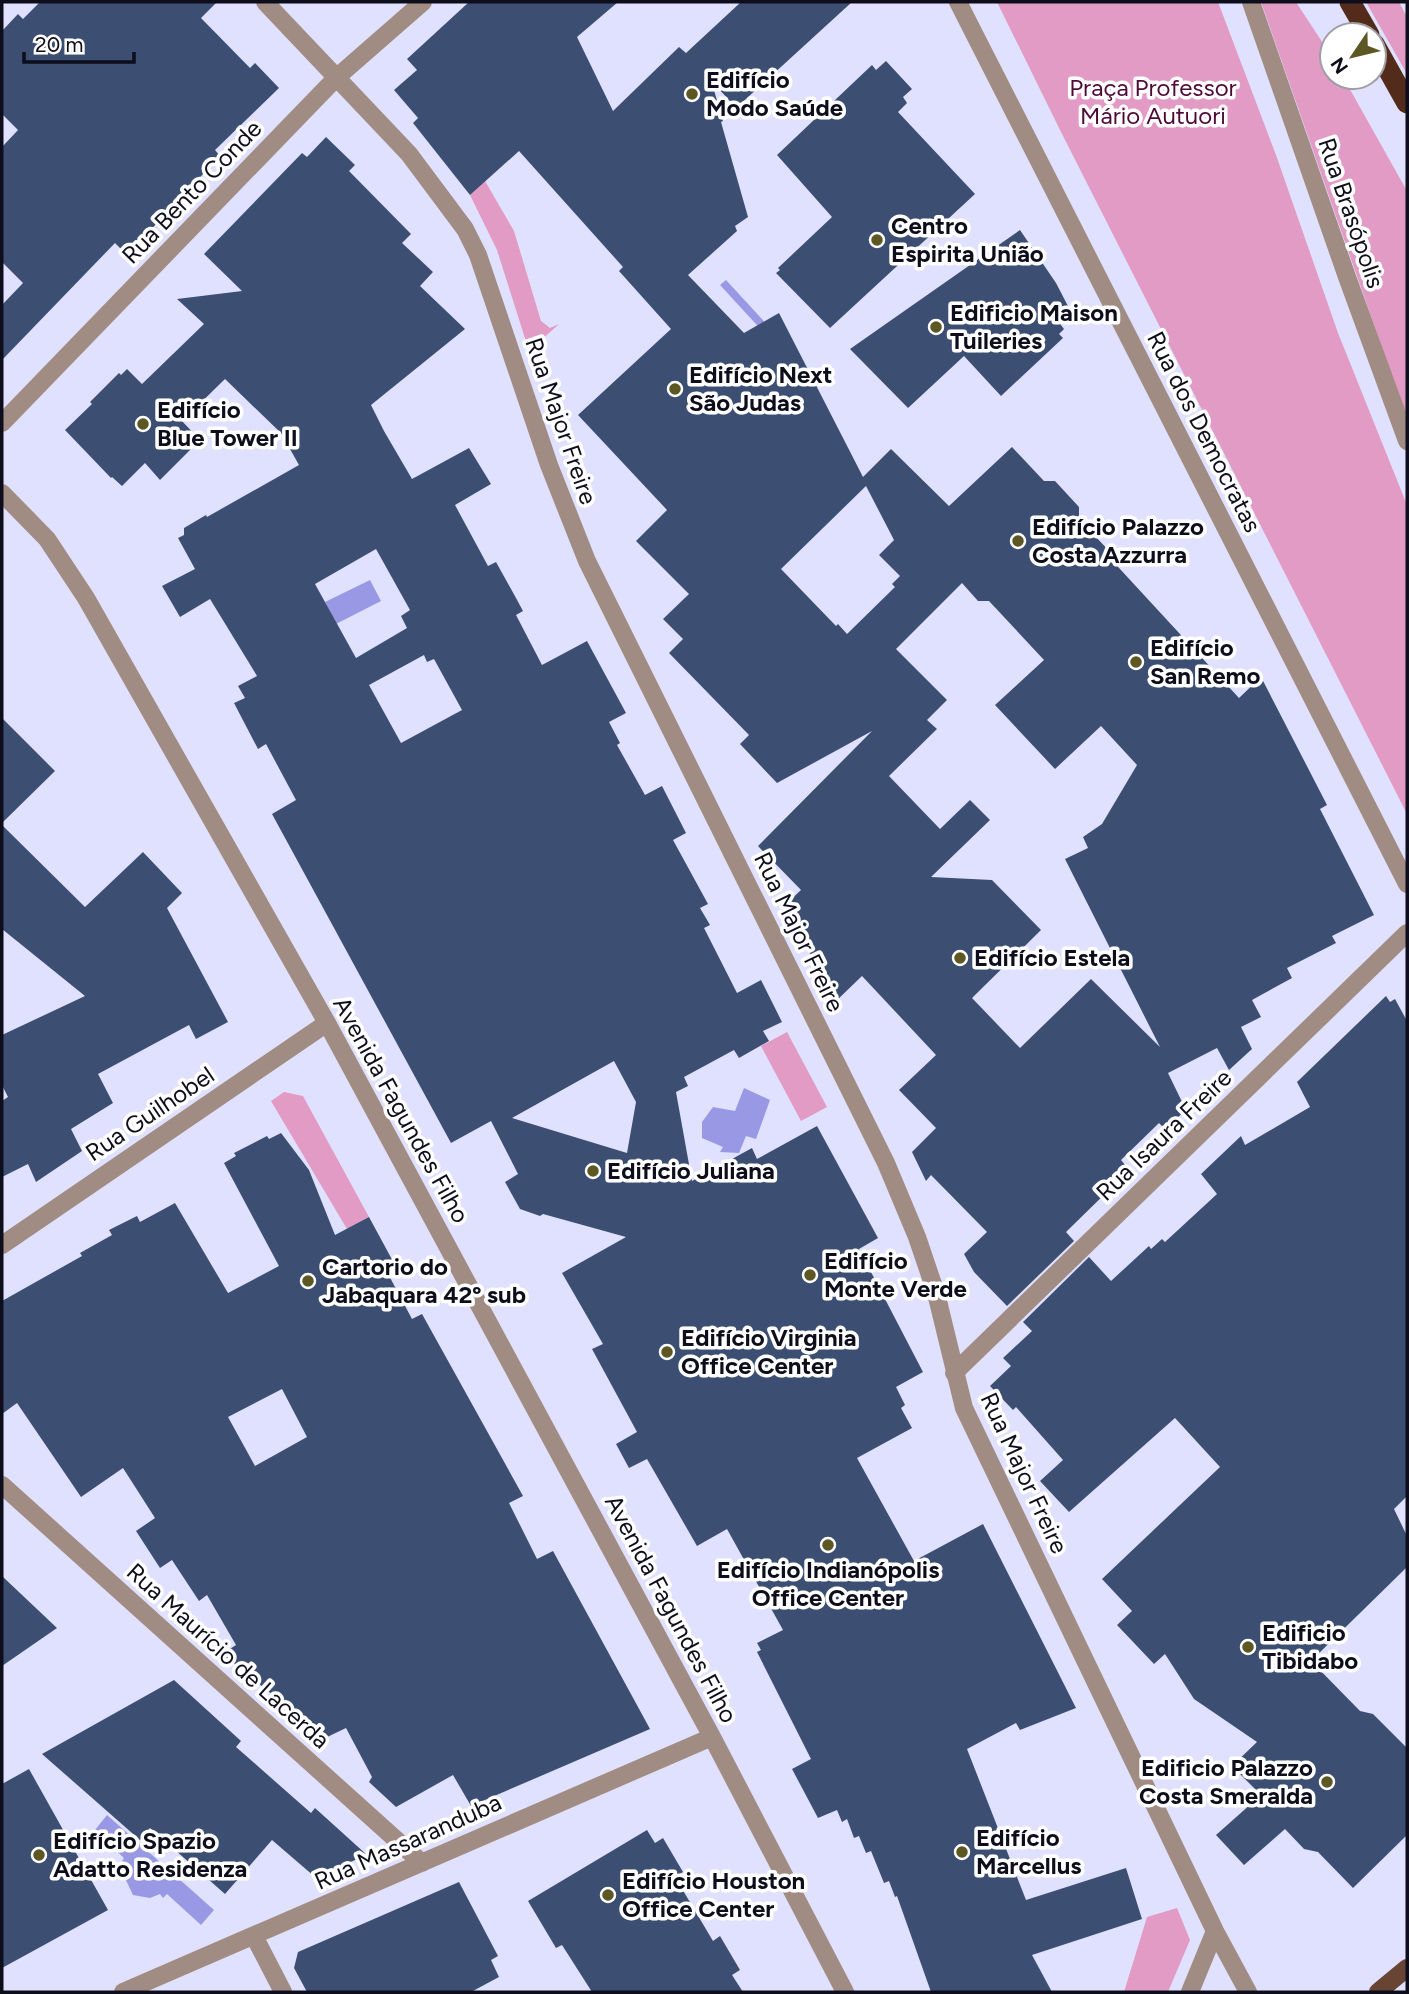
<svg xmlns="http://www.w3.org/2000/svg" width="1409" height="1994" viewBox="0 0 1409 1994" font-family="Figtree,sans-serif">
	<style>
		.green { fill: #e29bc5 }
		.water { fill: #9998e5 }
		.building { fill: #3c4f73; fill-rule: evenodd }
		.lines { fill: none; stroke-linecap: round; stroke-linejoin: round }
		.minor { stroke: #a18c83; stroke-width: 18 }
		.major { stroke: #684435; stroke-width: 18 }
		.highway { stroke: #532b1a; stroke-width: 21 }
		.poi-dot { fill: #5c5723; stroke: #fff; stroke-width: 2.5 }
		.labels { text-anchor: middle; stroke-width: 7; stroke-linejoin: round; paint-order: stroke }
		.poi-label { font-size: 24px; font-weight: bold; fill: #0d0d1c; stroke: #fff; text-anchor: start }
		.park-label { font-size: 24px; fill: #4e0939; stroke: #fff }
		.street-label { font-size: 24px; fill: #0d0d1c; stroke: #fff }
	</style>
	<rect width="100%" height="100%" fill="#e0e1fe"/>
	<path class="green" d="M997,2h221l58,153 62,178 69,172v309l-346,-682z
		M1261,2h35l36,55v20h11l64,114v228z
		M1366,2h33l8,15v57z
		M485,181l29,50 27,90 9,7 9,-4 -30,27 -32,-101 -27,-55z
		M787,1032l40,75 -26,14 -40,-75z
		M284,1092l19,4 66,121 -22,12 -76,-128z
		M1177,1908l13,32 -22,52h-44l23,-75z"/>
	<path class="water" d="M726,280l57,62 -6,5 -57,-62z
		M370,580l11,21 -45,23 -11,-22z
		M744,1088l26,12 -14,39 -10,-3 -7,17 -19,-1 3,-5 -21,-9v-16l11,-15 22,4z
		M107,1815l107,95 -13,15 -34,-31 -4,4 -3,-4 -10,4 -17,-3 -9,-19 2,-12 -4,-3 2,-3 -29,-28z"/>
	<path class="building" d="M40,2h177l-16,16 49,50 5,-5 24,25 -64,62 5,6 -93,99 -12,-12 -113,117v-55l21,-22 -21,-21v-115l16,-17 -16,-16v-83l16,-17 5,5z
		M469,2h149l-41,35 36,74 66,-64 7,6 55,-51h111l-116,106 -25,-28 12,41 -2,1 27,95 -13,9 2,5 -49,44 56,58 35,-20 84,164 28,-28 58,57 63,-59 32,34h11l24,26v12l32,34 -3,3 131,142 22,-21 66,128 -7,4 54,106 -42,21 4,7 -49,25 5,10 -40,22 9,17 -20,10 11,22 -23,21 -12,-22 -49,25 18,37 -21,19 -6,-6 -38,37 5,6 -17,16 3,5 -46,45 8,9 -67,65 -33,-34 -10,-18 23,-22 -56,-57 -5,6 -14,-29 24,-24 -37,-38 37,-35 -74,-79 -27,26 -50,-97 16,-15 -43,-44 114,-115 -95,52 -37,-39 9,-9 -80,-82 14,-14 -20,-20 26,-25 -53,-53 31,-31 -89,-95 93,-86 -52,-58 4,-4 -104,-116 -49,44 -57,-72 5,-5 -24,-28 23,-20 -10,-11zM866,486l28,54 -15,15 21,21 -8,8 3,3 -48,47 -9,-10 -2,2 -55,-57zM962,583l16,18h11l55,59 -49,45 60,64 46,-43 36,39 -35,59 -19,13 5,11 -23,11 95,188 -69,-68 -71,69 -48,-50 69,-68 -49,-50 -61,-3 59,-57 -20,-20 -30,29 -51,-53 48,-47 -10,-9 20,-20 -51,-51z
		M886,61l26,28 -9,8 4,6 -9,9 77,82 -145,134 -54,-55 4,-3 -2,-2 54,-51 -55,-62 95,-90 4,5z
		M326,137l29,28 -6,6 62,63 -9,9 31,29 -13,14 45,43 -94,76 13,26 28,48 57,-31 22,36 -36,21 33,61 8,-4 20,36 7,13 -7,4 26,50 45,-24 39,72 -17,9 11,21 -3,2 28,50 17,-9 24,47 -13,7 35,64 -8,4 10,17 -6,3 33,65 24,-13 21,42 -19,9 6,10 -30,17 -5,-8 -50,27 4,9 -12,6 16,89 60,-33 5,11 60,-33 61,112 -19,11 64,123 -27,15 9,18 -4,3 11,20 -55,30 57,103 69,-37 93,184 -56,22 -4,-7 -49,26 59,151 100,-32 16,51 -110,36 20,37h-121l-34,-96 -2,1 -6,-16 -5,2 -13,-32 -5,2 -7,-17 -5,2 -7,-19 -5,3 -5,-12 -19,8 -26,-49 19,-10 -54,-107 4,-2 -4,-7 26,-13 -56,-101 -30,17 -50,-87 -18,9 -13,-24 21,-12 -45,-83 11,-5 -41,-71 64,-36 -83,-23 -3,2 -20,-7 -15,-27 13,-8 -27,-53 -40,22 -179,-329 24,-14 -30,-56 -8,5 -24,-46 11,-5 -7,-12 19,-10 -47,-77 -30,18 -18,-31 33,-17 -17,-31 6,-3v-7l22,-13 1,2 92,-52 -18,-32 -56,-54 -43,42 17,18 -6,5 2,1 -35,35 -15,-17 -23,23 -10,-9 -1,1 -46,-48 27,-26 -2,-2 29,-29 2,2 6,-6 15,15 62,-60 -27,-25 65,-8 -38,-37 98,-101 5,4zM376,549l34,61 -9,6 6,12 -51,30 -41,-74zM424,655l3,7 7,-3 28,51 -61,33 -32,-58zM614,1061l22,41 -9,51 -115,-35z
		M1020,230l36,53 13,25 -12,12 7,9 -5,5 4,4 -62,58 -37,-40 -56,52 -58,-59z
		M2,718l53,53 -53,52z
		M2,825l83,82 58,-55 39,41 -15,15 61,114 -32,17 -7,-14 -91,49 15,29 -42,26 11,22 -46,31 -8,-18 -26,13v-76l6,-4 -6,-12v-50l83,-39 -83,-67z
		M1386,996l4,6 5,-3 12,22v475l-13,13 13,27v31l-96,94 49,50 13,3 34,34v87l-54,53 -35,-36 -14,-3 -19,-20 -41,36 -28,-30 45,-40 -29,-29 25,-24 -63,-43 -29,-45 -11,10 -37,-39 15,-14 -30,-32 118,-112 -45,-49 -106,94 -29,-31 23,-21 -47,-53 -3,3 -23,-24 21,-20 -8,-8 29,-27 -9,-9 66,-65 22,24 38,-35 2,3 11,-10 3,3 52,-48 -16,-20 40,-38 4,9 65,-38 -13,-25z
		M281,1133l28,37 26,65 34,-18 26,48 -9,5 26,49 10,-5 101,182 -14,7 28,56 16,-8 97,178 -179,77 -18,-31 -57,32 -27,-25 3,-5 -26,-49 -25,12 -42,-40 -57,-46 14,-9 -29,-50 -8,6 -27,-41 -12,8 -24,-37 19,-13 -32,-50 -42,29 -64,-94 -15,11v-113l80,-45 -2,-3 32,-18 -3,-5 28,-14 3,6 35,-19 53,90 51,-27 -55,-103 12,-7 -2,-3 33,-17 2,3zM282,1389l25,48 -52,29 -27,-49z
		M2,1576l55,52 -55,38z
		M174,1680l67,61 -5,6 75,66 4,-5 52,47 -52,22 -43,-37 -47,54 -75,-66 -10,12 -98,-86z
		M29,1769l79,141 -106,58v-184z
		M647,1830l8,13 8,-5 20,34 -8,5 38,64 7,-5 20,34 -8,5 11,17h-151l-30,-47 -6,3 -28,-47z
		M459,1882l39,74 -7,4 8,17 -28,15h-164l-13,-24 4,-16z"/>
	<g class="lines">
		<path class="minor" d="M265,2l144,152 56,75 13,26 71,210 38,96 299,602 31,74 19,56 28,115 251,523 33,61
			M958,2l449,882
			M1251,2l96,275 60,164
			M2,423l334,-345 87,-76
			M2,493l45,46 39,59 241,425 385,714 133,255
			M2,1245l325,-222
			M954,1373l453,-440
			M2,1485l420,378
			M254,1936l29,56
			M123,1992l589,-255
			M1190,1992l25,-61"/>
		<path class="major" d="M1378,1992l29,-24"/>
		<path class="highway" d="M1350,2l19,33
			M1374,44l33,59"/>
	</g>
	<g class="poi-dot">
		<circle cx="692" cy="94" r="7"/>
		<circle cx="877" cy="240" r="7"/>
		<circle cx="936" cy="327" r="7"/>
		<circle cx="675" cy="389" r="7"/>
		<circle cx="143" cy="424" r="7"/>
		<circle cx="1018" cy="541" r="7"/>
		<circle cx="1136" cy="662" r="7"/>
		<circle cx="960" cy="958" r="7"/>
		<circle cx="593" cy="1171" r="7"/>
		<circle cx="810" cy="1275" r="7"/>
		<circle cx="308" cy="1281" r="7"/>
		<circle cx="667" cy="1352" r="7"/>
		<circle cx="828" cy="1545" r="7"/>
		<circle cx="1248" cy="1647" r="7"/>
		<circle cx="1327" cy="1782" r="7"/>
		<circle cx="962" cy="1852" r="7"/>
		<circle cx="39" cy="1855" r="7"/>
		<circle cx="608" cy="1895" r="7"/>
	</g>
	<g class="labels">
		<g class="poi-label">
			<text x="706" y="88">Edifício<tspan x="706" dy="28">Modo Saúde</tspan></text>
			<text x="891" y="234">Centro<tspan x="891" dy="28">Espirita União</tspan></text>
			<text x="950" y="321">Edificio Maison<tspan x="950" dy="28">Tuileries</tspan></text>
			<text x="689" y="383">Edifício Next<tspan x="689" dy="28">São Judas</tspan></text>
			<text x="157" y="418">Edifício<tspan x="157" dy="28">Blue Tower II</tspan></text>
			<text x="1032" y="535">Edifício Palazzo<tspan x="1032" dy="28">Costa Azzurra</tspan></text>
			<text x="1150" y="656">Edifício<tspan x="1150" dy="28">San Remo</tspan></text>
			<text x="974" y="966">Edifício Estela</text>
			<text x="607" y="1179">Edifício Juliana</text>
			<text x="824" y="1269">Edifício<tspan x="824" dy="28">Monte Verde</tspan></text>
			<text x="322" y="1275">Cartorio do<tspan x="322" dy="28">Jabaquara 42º sub</tspan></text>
			<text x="681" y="1346">Edifício Virginia<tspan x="681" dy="28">Office Center</tspan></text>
			<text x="828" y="1578" text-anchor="middle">Edifício Indianópolis<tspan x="828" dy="28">Office Center</tspan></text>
			<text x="1262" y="1641">Edificio<tspan x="1262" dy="28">Tibidabo</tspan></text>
			<text x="1313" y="1776" text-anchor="end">Edificio Palazzo<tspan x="1313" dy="28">Costa Smeralda</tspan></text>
			<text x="976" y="1846">Edifício<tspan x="976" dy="28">Marcellus</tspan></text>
			<text x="53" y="1849">Edifício Spazio<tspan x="53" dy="28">Adatto Residenza</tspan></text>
			<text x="622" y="1889">Edifício Houston<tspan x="622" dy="28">Office Center</tspan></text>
		</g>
		<g class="park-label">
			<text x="1153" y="96">Praça Professor<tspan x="1153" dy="28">Mário Autuori</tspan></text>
		</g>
		<g class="street-label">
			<text transform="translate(192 192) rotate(-46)" y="8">Rua Bento Conde</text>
			<text transform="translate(1351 213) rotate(71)" y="8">Rua Brasópolis</text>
			<text transform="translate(561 421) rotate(71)" y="8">Rua Major Freire</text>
			<text transform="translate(1204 432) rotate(63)" y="8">Rua dos Democratas</text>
			<text transform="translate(799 932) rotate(64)" y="8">Rua Major Freire</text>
			<text transform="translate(401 1110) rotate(61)" y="8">Avenida Fagundes Filho</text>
			<text transform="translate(150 1114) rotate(-34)" y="8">Rua Guilhobel</text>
			<text transform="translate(1164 1135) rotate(-44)" y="8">Rua Isaura Freire</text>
			<text transform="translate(1024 1473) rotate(65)" y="8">Rua Major Freire</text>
			<text transform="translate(671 1609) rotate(62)" y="8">Avenida Fagundes Filho</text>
			<text transform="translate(228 1656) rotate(42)" y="8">Rua Maurício de Lacerda</text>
			<text transform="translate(408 1842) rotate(-24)" y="8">Rua Massaranduba</text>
		</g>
	</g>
	<rect width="1409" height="1994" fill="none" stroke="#0d0d1c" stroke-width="7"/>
	<g transform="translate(1353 56) rotate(235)"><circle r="33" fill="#ffffff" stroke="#9e9ea4" stroke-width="2"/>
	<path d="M0-5L12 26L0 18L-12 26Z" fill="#5c5723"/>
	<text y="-10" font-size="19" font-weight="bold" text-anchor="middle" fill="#0d0d1c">N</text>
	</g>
	<path d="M24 52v10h110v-10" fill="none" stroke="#0d0d1c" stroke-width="3.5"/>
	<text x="35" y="52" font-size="21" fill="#0d0d1c" stroke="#ffffff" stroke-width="5" paint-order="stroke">20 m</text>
</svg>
